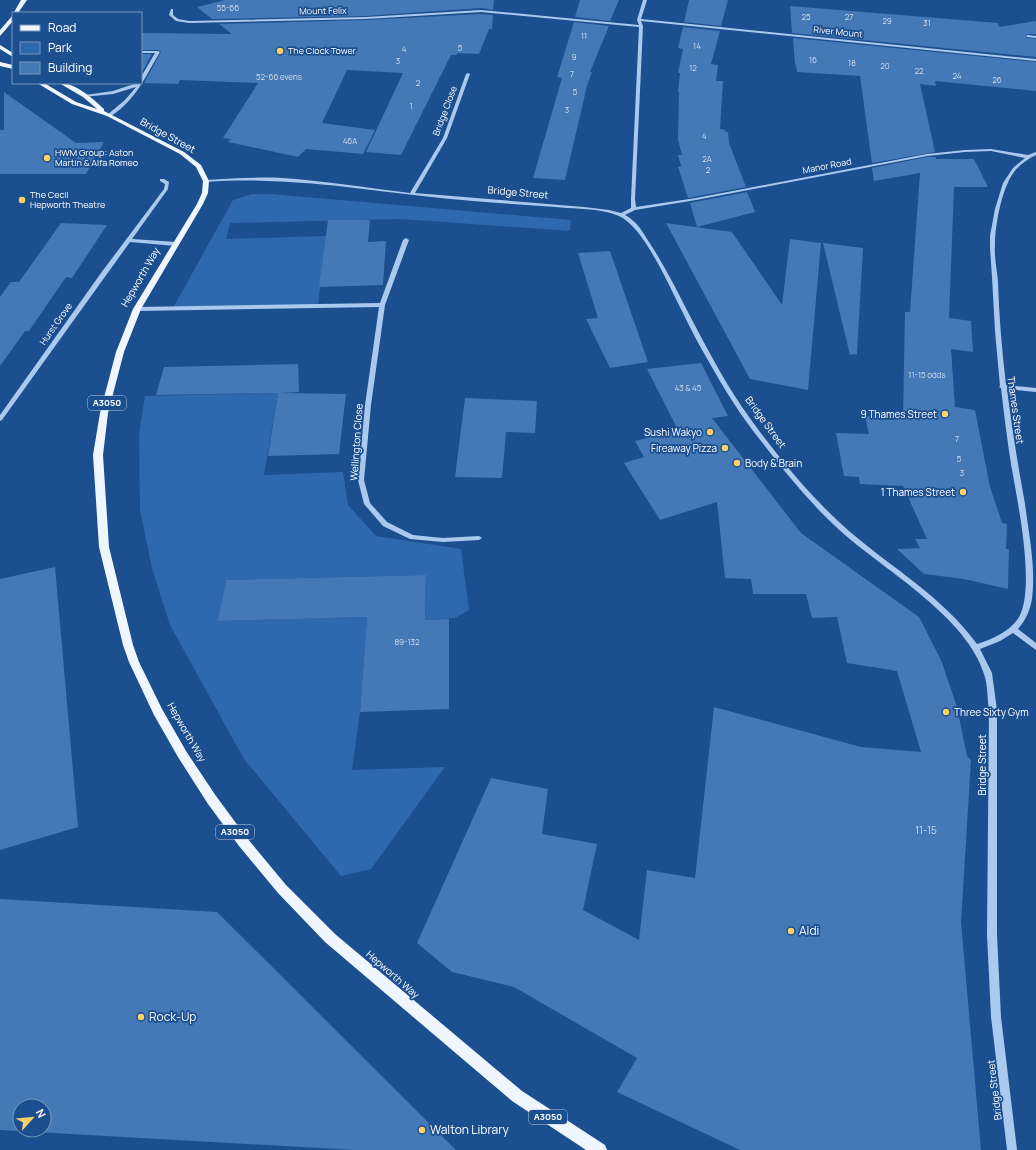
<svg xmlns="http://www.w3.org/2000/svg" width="1036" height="1150" viewBox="0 0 1036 1150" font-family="Manrope,sans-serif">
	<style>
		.green { fill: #2e69ad }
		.building { fill: #4478b7; fill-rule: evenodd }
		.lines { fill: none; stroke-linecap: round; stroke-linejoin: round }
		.minor { fill: #a9c9ee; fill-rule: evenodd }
		.major { fill: #f0f6ff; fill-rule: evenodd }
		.poi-dot { fill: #ffd166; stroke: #1b4f8f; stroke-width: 1.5 }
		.labels { text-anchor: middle; stroke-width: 3.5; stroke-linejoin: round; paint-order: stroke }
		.number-label { font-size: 8px; fill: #d0dded }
		.far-street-label { font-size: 9px; fill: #fff; stroke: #1b4f8f }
		.far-poi-label { font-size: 9px; fill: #fff; stroke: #1b4f8f; text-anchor: start }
		.shield { fill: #1b4f8f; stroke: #bbcadd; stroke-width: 1 }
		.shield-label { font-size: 9px; font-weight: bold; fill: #fff }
		.street-label { font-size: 10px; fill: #fff; stroke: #1b4f8f }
		.poi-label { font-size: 10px; fill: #fff; stroke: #1b4f8f; text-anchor: end }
		.near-number-label { font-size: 10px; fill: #d0dded }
		.near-poi-label { font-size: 12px; fill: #fff; stroke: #1b4f8f; text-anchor: start }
	</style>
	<rect width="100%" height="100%" fill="#1b4f8f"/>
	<path class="green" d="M252,194h19l300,26 -1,11 -169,-12 -171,4 -4,16 100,-3 -8,70 -145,2 60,-108z
		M278,393l-14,82 79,-3 5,33 28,31 85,13 8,61 -14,8 -30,2 1,-45 -200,5 -7,41 148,-4 -7,95 -8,58 93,-3 -74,102 -30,7 -97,-117 -74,-134 -18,-57 -12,-58 -1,-76 6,-38z"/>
	<path class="building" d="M225,0h269l-1,10 -12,-2 -115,8 -154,3 -15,-12z
		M580,0h39l-9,21 -35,-4z
		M689,0h39l-7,26 -37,-4z
		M790,6l208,17 1,4 37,-6v13h-8l-3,2 2,2 9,1v18l-244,-24z
		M481,14l12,1 -1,14h-3l-10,25 -22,-1v2h-6l-50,100 -35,-3 37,-79 -56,-3 -25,53 53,7 -12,24 -57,-5 -8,8 -70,-15 3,-3 -8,-1 35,-55 -78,-3 -2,4 -34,-1 17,-31 -3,-2h-17v-17l91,1 -13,-10 147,-4z
		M574,22l35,4 -19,46h2l-5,14 -22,94 -32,-2 29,-100 -5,-1z
		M683,27l37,4 -9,33 7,1 -2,16h7l-3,48 5,1 1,2h2l1,11 17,44 -58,11 -10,-31 3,-1 -3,-11h4l-4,-15 1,-48h-1l2,-19h-2l5,-24 -5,-1z
		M793,38l243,24v29l-101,-10 1,5 -16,-2 15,68 -63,11 -12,-87 -63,-4 -1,-7 -1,-1z
		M141,54h11l-11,20z
		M4,92l72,51 28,-1 -18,32h-86v-44h4z
		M927,157h9v2h38l14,28h-34l-5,131 22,3 2,31 -22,-3 4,58 20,3 15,77 12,36 5,1 -1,25h3l-1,40 -44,-10 -40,-5 -27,-25 23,-1 -5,-9h12l-24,-53 -43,-2 -1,-7 -15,-1 -8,-43 33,1 -4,-18 38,2 2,-106h5l10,-139 -46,8 -2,-13z
		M747,192l8,20 -58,15 -7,-24z
		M328,220h42l-2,22 18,-1 -3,44 -64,2z
		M61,223l46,2 -35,53 -6,-1 -37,54h-4l-25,35v-69l11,-15h8z
		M666,223l66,9 50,73 8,-66 31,4 -13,147 -58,-11z
		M823,243l40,5 -6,106 -7,1z
		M610,251l38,111 -38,6 -24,-49 12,-1 -20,-65z
		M701,363l27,53 -16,2 89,115 118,84 22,43 16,47 10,49 4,4 -10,162 20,228h-241l-123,-58 20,-34 -123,-71 -62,-15 -35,-29 74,-165 57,11 -6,45 55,10 -14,66 56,30 8,-70 48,8 19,-171 147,40 60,5 -24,-81 -50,-8 -10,-46 -25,1 -6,-24h-53l-2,-15 -26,-1 -8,-76 -57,18 -36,-57 20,-6 -9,-16 43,-11 -31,-61z
		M298,364l1,28 -18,1 65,1 -7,60 -71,2 10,-63 -122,2 8,-28z
		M465,398l72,3 -2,32 -29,-1 -4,46 -47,-1z
		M55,567l23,260 -78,23v-271z
		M426,575l-1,45 24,-1v90l-89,3 7,-95 -149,4 8,-41z
		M0,899l217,13 239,238h-102l-354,-20zM20,1106h24v24h-24z"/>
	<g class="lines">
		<path class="minor" d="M643,0h4l-6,19 395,40v2l-395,-40 2,5 -8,173 1,8 60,-9 231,-44 38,-4 26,-1 37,6 8,-3v3c-8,4 -16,9 -22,17 -12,16 -19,52 -19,73 -1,12 2,24 3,37 1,34 4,69 8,103l30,3v4l-29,-3c5,39 11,77 18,115 4,31 11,64 7,95 -2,11 -6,21 -14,30l18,14v7l-23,-17 -13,8 -20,8 12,24 5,37v225l4,82 16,133h-10l-16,-133 -4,-82 2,-225c-2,-12 -1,-25 -5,-36 -17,-56 -96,-102 -139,-139 -32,-28 -59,-61 -84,-94 -20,-25 -37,-52 -52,-79 -10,-17 -19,-34 -27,-51 -13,-25 -38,-84 -63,-95 -16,-7 -35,-7 -52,-8 -31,-3 -63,-4 -94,-7 -90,-7 -177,-26 -267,-19l-2,-1 2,-1c26,-2 51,-3 77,-2 42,3 85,10 127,15l33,-55 23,-64 2,-1 2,1 -23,64 -32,55 169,14 25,3 12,3 10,-5v-9l8,-172 -158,-15 -115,7 -177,4 -13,-2 -7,-6 2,-6h2v6l5,4 11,2 177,-4 115,-7 158,15 -2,-5zM991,151l34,7 -12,10 -10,15 -8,26 -5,27v12l2,29 3,54 5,55 -1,1 2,1c3,26 6,51 10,76 6,35 25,123 8,153 -8,14 -27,22 -42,27 -34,-47 -85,-76 -128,-113 -41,-36 -76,-80 -107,-124 -19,-28 -35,-59 -51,-89 -14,-27 -27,-54 -44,-79 -6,-10 -11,-18 -22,-24l10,-5 61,-10 231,-44 38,-4z
			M1028,35l8,1v2l-9,-1 -1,-1z
			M141,51h17l2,1c-15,25 -24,48 -49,64l-4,-1 18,-15 11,-13 -23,7 -30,3v-2h2l28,-4 24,-8h4v-6l14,-24h-14z
			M160,179h4l5,3 -1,7 -36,50 44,3 3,2 -3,2 -46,-4 -128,178 -2,1v-6l101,-142 63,-84 1,-5 -5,-3z
			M406,238l3,2 -24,65 -14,100 -7,75 6,23 17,19 26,13 30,3 36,-2 3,2 -3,2 -36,2 -33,-3 -27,-13 -19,-22 -6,-24 7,-75 14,-98 -242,4 -3,-2 3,-2 243,-4 23,-63z"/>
		<path class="major" d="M21,0h6l-9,13 -5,1z
			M13,15v6l-13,15v-6z
			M0,45l13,8v4l-13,-8z
			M0,62l13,3v4l-13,-3z
			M37,83h7l32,19 21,7 -14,-12 -24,-14c17,0 33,15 45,26v2l80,41 17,13 8,16 -1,12 -5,11 -62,105 -17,43 -16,61 -5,42 6,92 24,98 6,17 23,47 24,42 30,45 31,42 39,47 49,49 187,157 83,54 2,5h-21l-74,-49 -187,-159 -47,-49 -39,-47 -31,-42 -30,-47 -24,-42 -25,-53 -6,-17 -24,-98 -6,-92 7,-42 16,-61 17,-43 64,-105 5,-11 1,-12 -7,-14 -16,-13 -73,-38 -35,-12z"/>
	</g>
	<g class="poi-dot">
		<circle cx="280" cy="51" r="4"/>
		<circle cx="47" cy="158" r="4"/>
		<circle cx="22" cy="200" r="4"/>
		<circle cx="945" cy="414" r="4"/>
		<circle cx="710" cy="432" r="4"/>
		<circle cx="725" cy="448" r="4"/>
		<circle cx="737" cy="463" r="4"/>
		<circle cx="963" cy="492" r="4"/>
		<circle cx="946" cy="712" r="4"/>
		<circle cx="791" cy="931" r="4"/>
		<circle cx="141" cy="1017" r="4"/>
		<circle cx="422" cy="1130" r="4"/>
	</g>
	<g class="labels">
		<g class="number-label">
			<text x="228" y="11">55-66</text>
			<text x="806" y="20">25</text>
			<text x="849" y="20">27</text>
			<text x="887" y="24">29</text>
			<text x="927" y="26">31</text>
			<text x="584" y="39">11</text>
			<text x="697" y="49">14</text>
			<text x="460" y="51">5</text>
			<text x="404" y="52">4</text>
			<text x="574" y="60">9</text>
			<text x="813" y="63">16</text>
			<text x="398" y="64">3</text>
			<text x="852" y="66">18</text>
			<text x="885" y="69">20</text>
			<text x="693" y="71">12</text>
			<text x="919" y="74">22</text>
			<text x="572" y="77">7</text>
			<text x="957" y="79">24</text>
			<text x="279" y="80">52-66 evens</text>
			<text x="997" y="83">26</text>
			<text x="418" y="86">2</text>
			<text x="575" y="95">5</text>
			<text x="411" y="109">1</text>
			<text x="567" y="113">3</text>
			<text x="704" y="139">4</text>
			<text x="350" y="144">46A</text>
			<text x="707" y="162">2A</text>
			<text x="708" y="173">2</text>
			<text x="927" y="378">11-15 odds</text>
			<text x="688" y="391">43 &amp; 45</text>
			<text x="957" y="442">7</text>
			<text x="959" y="462">5</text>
			<text x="962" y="476">3</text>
			<text x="407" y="645">89-132</text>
		</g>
		<g class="far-street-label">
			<text transform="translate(323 11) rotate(-1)" y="3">Mount Felix</text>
			<text transform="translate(838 32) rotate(6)" y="3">River Mount</text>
			<text transform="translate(445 111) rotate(-69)" y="3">Bridge Close</text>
			<text transform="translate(827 166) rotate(-11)" y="3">Manor Road</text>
			<text transform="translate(56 324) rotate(-55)" y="3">Hurst Grove</text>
		</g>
		<g class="far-poi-label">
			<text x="288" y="54">The Clock Tower</text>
			<text x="55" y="156">HWM Group: Aston<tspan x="55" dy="10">Martin &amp; Alfa Romeo</tspan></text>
			<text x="30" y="198">The Cecil<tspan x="30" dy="10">Hepworth Theatre</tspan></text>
		</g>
		<g class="shield">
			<rect x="88" y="396" width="38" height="14" rx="3"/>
			<rect x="216" y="825" width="38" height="14" rx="3"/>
			<rect x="529" y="1110" width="38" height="14" rx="3"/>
		</g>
		<g class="shield-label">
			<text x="107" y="406">A3050</text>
			<text x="235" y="835">A3050</text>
			<text x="548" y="1120">A3050</text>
		</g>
		<g class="street-label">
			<text transform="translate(168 135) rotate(29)" y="4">Bridge Street</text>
			<text transform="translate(518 192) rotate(5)" y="4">Bridge Street</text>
			<text transform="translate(140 277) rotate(-60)" y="4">Hepworth Way</text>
			<text transform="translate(1016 410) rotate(82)" y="4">Thames Street</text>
			<text transform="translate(766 422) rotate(54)" y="4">Bridge Street</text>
			<text transform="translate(356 442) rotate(-86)" y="4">Wellington Close</text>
			<text transform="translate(187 732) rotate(60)" y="4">Hepworth Way</text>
			<text transform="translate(982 765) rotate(-90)" y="4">Bridge Street</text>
			<text transform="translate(393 974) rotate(41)" y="4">Hepworth Way</text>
			<text transform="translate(994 1090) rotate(-97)" y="4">Bridge Street</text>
		</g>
		<g class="poi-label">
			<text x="937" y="418">9 Thames Street</text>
			<text x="702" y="436">Sushi Wakyo</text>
			<text x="717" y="452">Fireaway Pizza</text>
			<text x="745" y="467" text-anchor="start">Body &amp; Brain</text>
			<text x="955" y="496">1 Thames Street</text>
			<text x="954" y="716" text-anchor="start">Three Sixty Gym</text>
		</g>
		<g class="near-number-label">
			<text x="926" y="834">11-15</text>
		</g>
		<g class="near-poi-label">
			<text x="799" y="935">Aldi</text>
			<text x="149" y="1021">Rock-Up</text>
			<text x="430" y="1134">Walton Library</text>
		</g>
	</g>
	<rect x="12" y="12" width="130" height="72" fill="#1b4f8f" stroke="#7695bc"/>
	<rect x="20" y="25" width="20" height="6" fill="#f0f6ff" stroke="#7695bc"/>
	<text x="48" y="32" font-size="12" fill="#ffffff">Road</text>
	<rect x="20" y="42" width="20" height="12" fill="#2e69ad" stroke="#7695bc"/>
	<text x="48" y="52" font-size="12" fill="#ffffff">Park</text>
	<rect x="20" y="62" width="20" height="12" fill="#4478b7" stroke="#7695bc"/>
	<text x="48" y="72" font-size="12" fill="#ffffff">Building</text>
	<g transform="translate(32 1118) rotate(63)"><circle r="19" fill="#1b4f8f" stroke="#7695bc"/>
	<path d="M0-3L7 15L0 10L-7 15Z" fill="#ffd166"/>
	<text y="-6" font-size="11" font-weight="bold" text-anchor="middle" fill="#ffffff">N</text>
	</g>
</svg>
